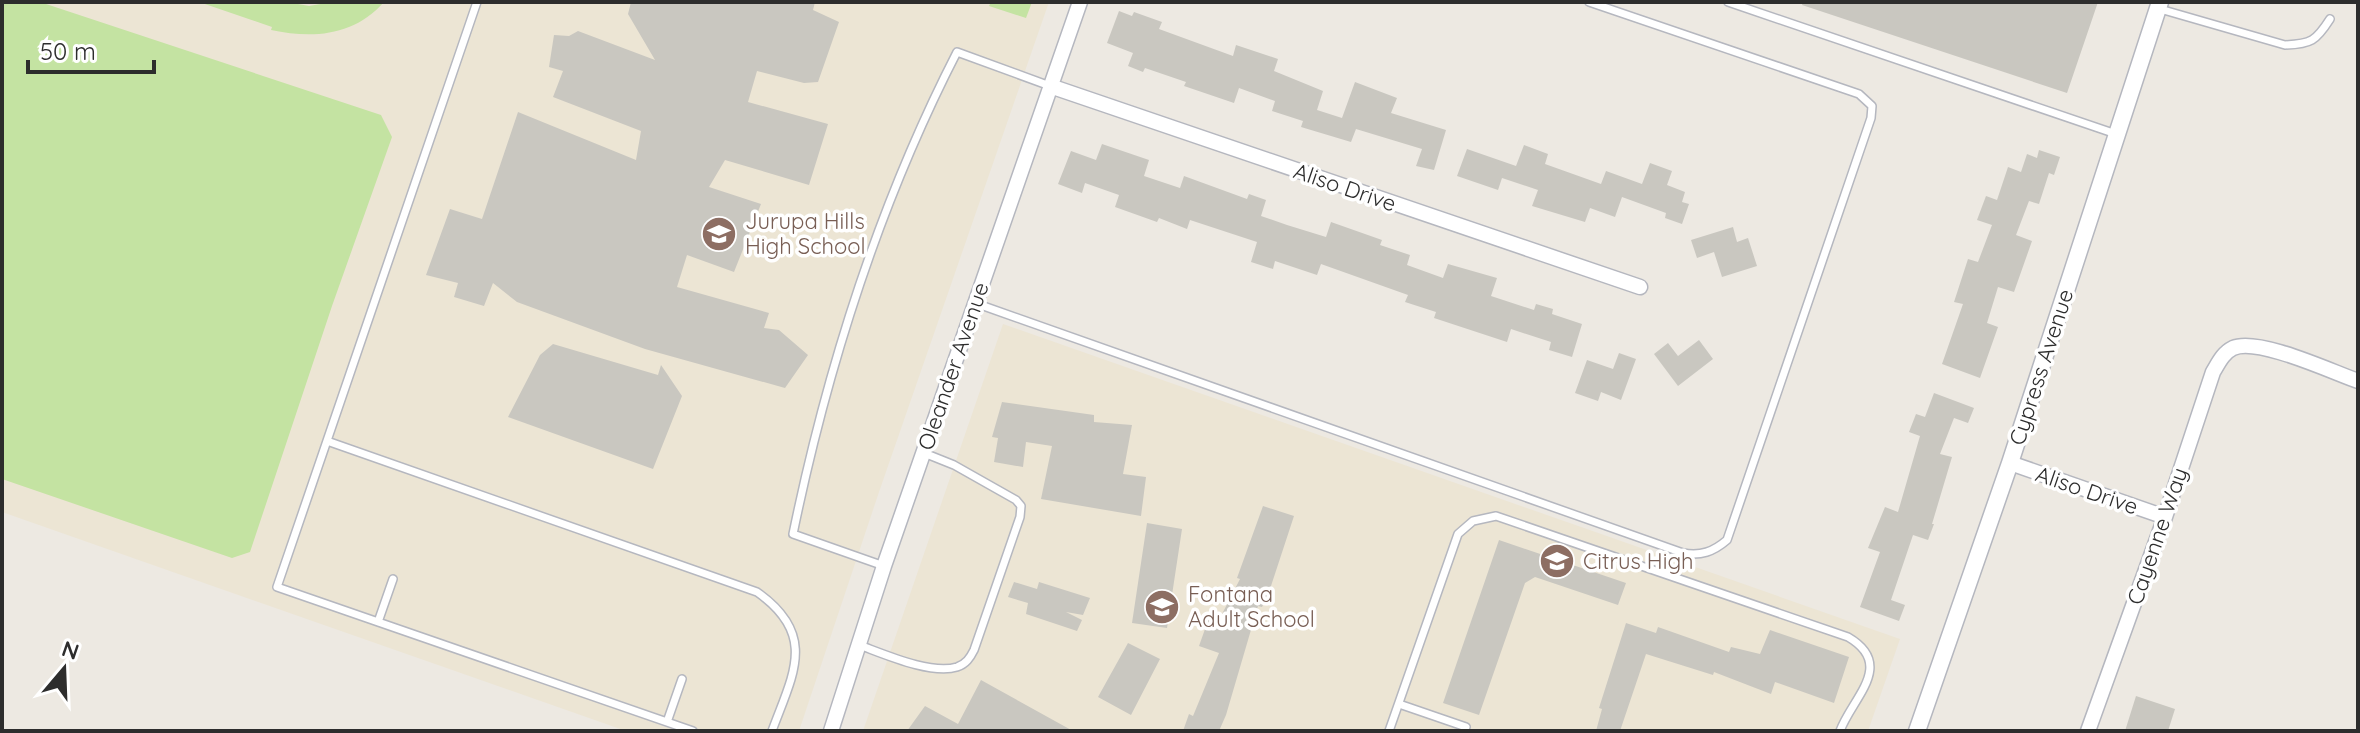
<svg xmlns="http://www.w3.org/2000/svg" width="2360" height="733" viewBox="0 0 2360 733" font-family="Quicksand,sans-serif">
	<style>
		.education { fill: #ece5d4 }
		.pitch { fill: #c4e3a2 }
		.building { fill: #c9c7c0 }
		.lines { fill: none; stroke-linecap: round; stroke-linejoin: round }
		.service-casing { stroke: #b5b7bf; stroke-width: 10 }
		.minor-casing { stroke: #b5b7bf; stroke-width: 17 }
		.tertiary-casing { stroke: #b5b7bf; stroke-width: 19 }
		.service { stroke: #fff; stroke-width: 7 }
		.minor { stroke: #fff; stroke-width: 14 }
		.tertiary { stroke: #fff; stroke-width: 16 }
		.labels { text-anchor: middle; stroke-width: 7; stroke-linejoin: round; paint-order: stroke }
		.street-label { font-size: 22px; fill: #2d2d2d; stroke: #fff }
		.education-label { font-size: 22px; fill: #785e54; stroke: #fff; text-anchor: start }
	</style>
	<rect width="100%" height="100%" fill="#ede9e2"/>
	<path class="education" d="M2,2h1047l-170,490 -80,239h-173l-624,-219z
		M1003,324l897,315 -32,92h-1005z"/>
	<path class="pitch" d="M2,2h38l341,113 11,22 -60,169 -82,246 -18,6 -230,-79z
		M199,2h88l22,4 23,-4h52c-30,34 -71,37 -113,28l1,-3z
		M991,2h41l-6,16 -37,-12z"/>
	<path class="building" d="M631,2h184l-2,8 26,12 -21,60 -14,1 -47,-12 -9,31 80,22 -19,61 -84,-25 -16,27 52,17 -27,68 -47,-17 -10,32 92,26 -5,15 15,2 29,25 -23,33 -140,-39 -128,-47 -24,-19 -9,23 -30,-9 4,-14 -32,-8 24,-66 32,10 36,-107 118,48 5,-29 -88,-34 10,-26 -14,-4 5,-32 15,1 9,-5 77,29 -27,-46z
		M1803,2h295l-31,91 -265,-88z
		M1119,11l13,5 2,-4 28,10 -3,7 74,27 3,-11 42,14 -4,12 49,20 -6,19 25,8 13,-36 42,16 -6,15 55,17 -12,40 -18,-4 6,-17 -66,-20 -5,13 -50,-15 2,-6 -31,-10 3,-10 -36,-13 -5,15 -50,-17 2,-4 -41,-14 -2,4 -15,-6 5,-13 -26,-10z
		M1102,144l47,16 -5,16 36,12 4,-12 63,23 2,-5 17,6 -5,16 26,9 39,12 5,-15 51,18 -2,5 30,10 -3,10 36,13 5,-14 49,14 -6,18 43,14 2,-6 17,5 -1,5 30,10 -10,33 -23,-7 2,-8 -40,-13 -4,13 -73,-24 2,-6 -31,-10 3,-7 -87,-31 -4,11 -42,-14 -2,8 -22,-7 6,-20 -67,-22 -3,9 -28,-11 -2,4 -42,-15 4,-12 -34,-12 -3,10 -24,-9 13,-33 25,9z
		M1524,145l24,9 -3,10 56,20 5,-13 36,13 8,-21 22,8 -5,14 18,7 -3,10 7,2 -7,20 -17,-6 1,-5 -44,-16 -7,20 -25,-9 -5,14 -53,-16 6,-16 -36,-12 -4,12 -41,-14 10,-27 49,17z
		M2039,150l21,7 -6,18 -5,-2 -10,31 -10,-3 -13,34 16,6 -18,51 -16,-5 -11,36 11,4 -18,51 -38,-14 21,-60 -9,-2 14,-43 10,3 14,-37 -15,-5 9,-24 11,4 11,-33 13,5 6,-18 10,4z
		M1733,227l4,15 11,-4 9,28 -35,11 -8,-25 -17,6 -6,-18z
		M1699,340l14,19 -35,27 -24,-32 14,-11 10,13z
		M553,344l105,31 3,-10 21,31 -29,73 -145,-52 32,-62z
		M1619,353l17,6 -15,41 -20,-8 -3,9 -23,-8 12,-33 26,9z
		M1934,393l40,15 -6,15 -14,-5 -14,36 12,3 -20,67h2l-6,16 -15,-5 -22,65 14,5 -6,16 -39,-14 20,-55 -12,-4 17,-41 13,5 22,-76 -11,-4 7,-18 9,3z
		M1002,402l92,13v7l38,3 -9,49 23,3 -5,39 -100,-17 11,-53 -26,-4 -3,25 -29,-5 4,-24 -6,-1z
		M1263,506l31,10 -24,73 -8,18 -4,-1 -32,109 -7,16h-36l6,-17 4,2 26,-63 -20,-7 11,-31 10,3 20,-39 -3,-1z
		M1147,523l35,6 -15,99 -35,-5z
		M1499,540l127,43 -8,22 -83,-28 -10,6 -46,132 -36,-12z
		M1014,582l23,7 2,-7 51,16 -7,17 -17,-3 16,8 -5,11 -51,-17 2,-11 -20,-6z
		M1626,623l30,10 2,-6 71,25 2,-5 29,7 10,-24 79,27 -15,46 -59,-21 -4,12 -57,-22 -1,3 -67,-21 -26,77h-24l6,-22 -3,-1z
		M1128,643l32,16 -29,56 -33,-18z
		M981,680l92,51h-166l18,-25 33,18z
		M2136,696l39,13 -7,22h-43z"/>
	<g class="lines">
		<g class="service-casing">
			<path id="service" d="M477,2l-200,585 416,144
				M1728,2l388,132
				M2160,9l125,36c26,-1 31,-4 45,-26
				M975,303l708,250c18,3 30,-1 44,-13l144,-422 1,-12 -13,-12 -270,-92
				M327,441l430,151c61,43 36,82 15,139
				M884,566l-91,-32c34,-165 87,-332 164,-482l93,34
				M378,622l15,-43
				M859,645c25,9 72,30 98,22 9,-3 13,-9 17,-17l46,-133 1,-11 -5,-6 -62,-35 -30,-12
				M1399,704l67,23
				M667,722l15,-43
				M1389,731l69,-197 15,-13 23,-5 352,121c48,28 4,61 -8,94"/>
		</g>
		<g class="minor-casing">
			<path id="minor" d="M1050,86l590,201
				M2010,463l155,54
				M831,731l53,-165 196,-564
				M2088,731l77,-214 48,-145c6,-10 10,-19 20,-24 25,-11 99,24 125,33"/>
		</g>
		<g class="tertiary-casing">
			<path id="tertiary" d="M1917,731l93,-268 150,-461"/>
		</g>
		<use href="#service" class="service"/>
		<use href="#minor" class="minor"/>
		<use href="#tertiary" class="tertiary"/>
	</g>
	<defs>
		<g id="school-disc" transform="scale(1.8)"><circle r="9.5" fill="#8d6e63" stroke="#fff"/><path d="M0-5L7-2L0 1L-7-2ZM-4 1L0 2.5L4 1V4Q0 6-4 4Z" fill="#fff"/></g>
	</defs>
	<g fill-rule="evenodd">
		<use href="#school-disc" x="719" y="234"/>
		<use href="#school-disc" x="1557" y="561"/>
		<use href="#school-disc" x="1162" y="607"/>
	</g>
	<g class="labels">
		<g class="street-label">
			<text transform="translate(1345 187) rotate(19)" y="8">Aliso Drive</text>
			<text transform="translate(953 366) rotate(-71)" y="8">Oleander Avenue</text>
			<text transform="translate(2041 367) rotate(-72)" y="8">Cypress Avenue</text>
			<text transform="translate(2087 490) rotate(19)" y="8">Aliso Drive</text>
			<text transform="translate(2157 536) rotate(-71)" y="8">Cayenne Way</text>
		</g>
		<g class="education-label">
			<text x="745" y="229">Jurupa Hills<tspan x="745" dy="25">High School</tspan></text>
			<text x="1583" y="569">Citrus High</text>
			<text x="1188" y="602">Fontana<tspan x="1188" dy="25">Adult School</tspan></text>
		</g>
	</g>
	<rect width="2360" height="733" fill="none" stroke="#2d2d2d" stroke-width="8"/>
	<g transform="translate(64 669) rotate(19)" stroke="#ffffff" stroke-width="6" paint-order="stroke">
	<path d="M0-6L14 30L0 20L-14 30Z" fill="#2d2d2d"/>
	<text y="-12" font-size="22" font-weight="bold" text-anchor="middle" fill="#2d2d2d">N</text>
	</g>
	<path d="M28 60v12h126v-12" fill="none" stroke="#2d2d2d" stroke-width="4"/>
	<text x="40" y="60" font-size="24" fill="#2d2d2d" stroke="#ffffff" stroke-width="6" paint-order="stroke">50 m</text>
</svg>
